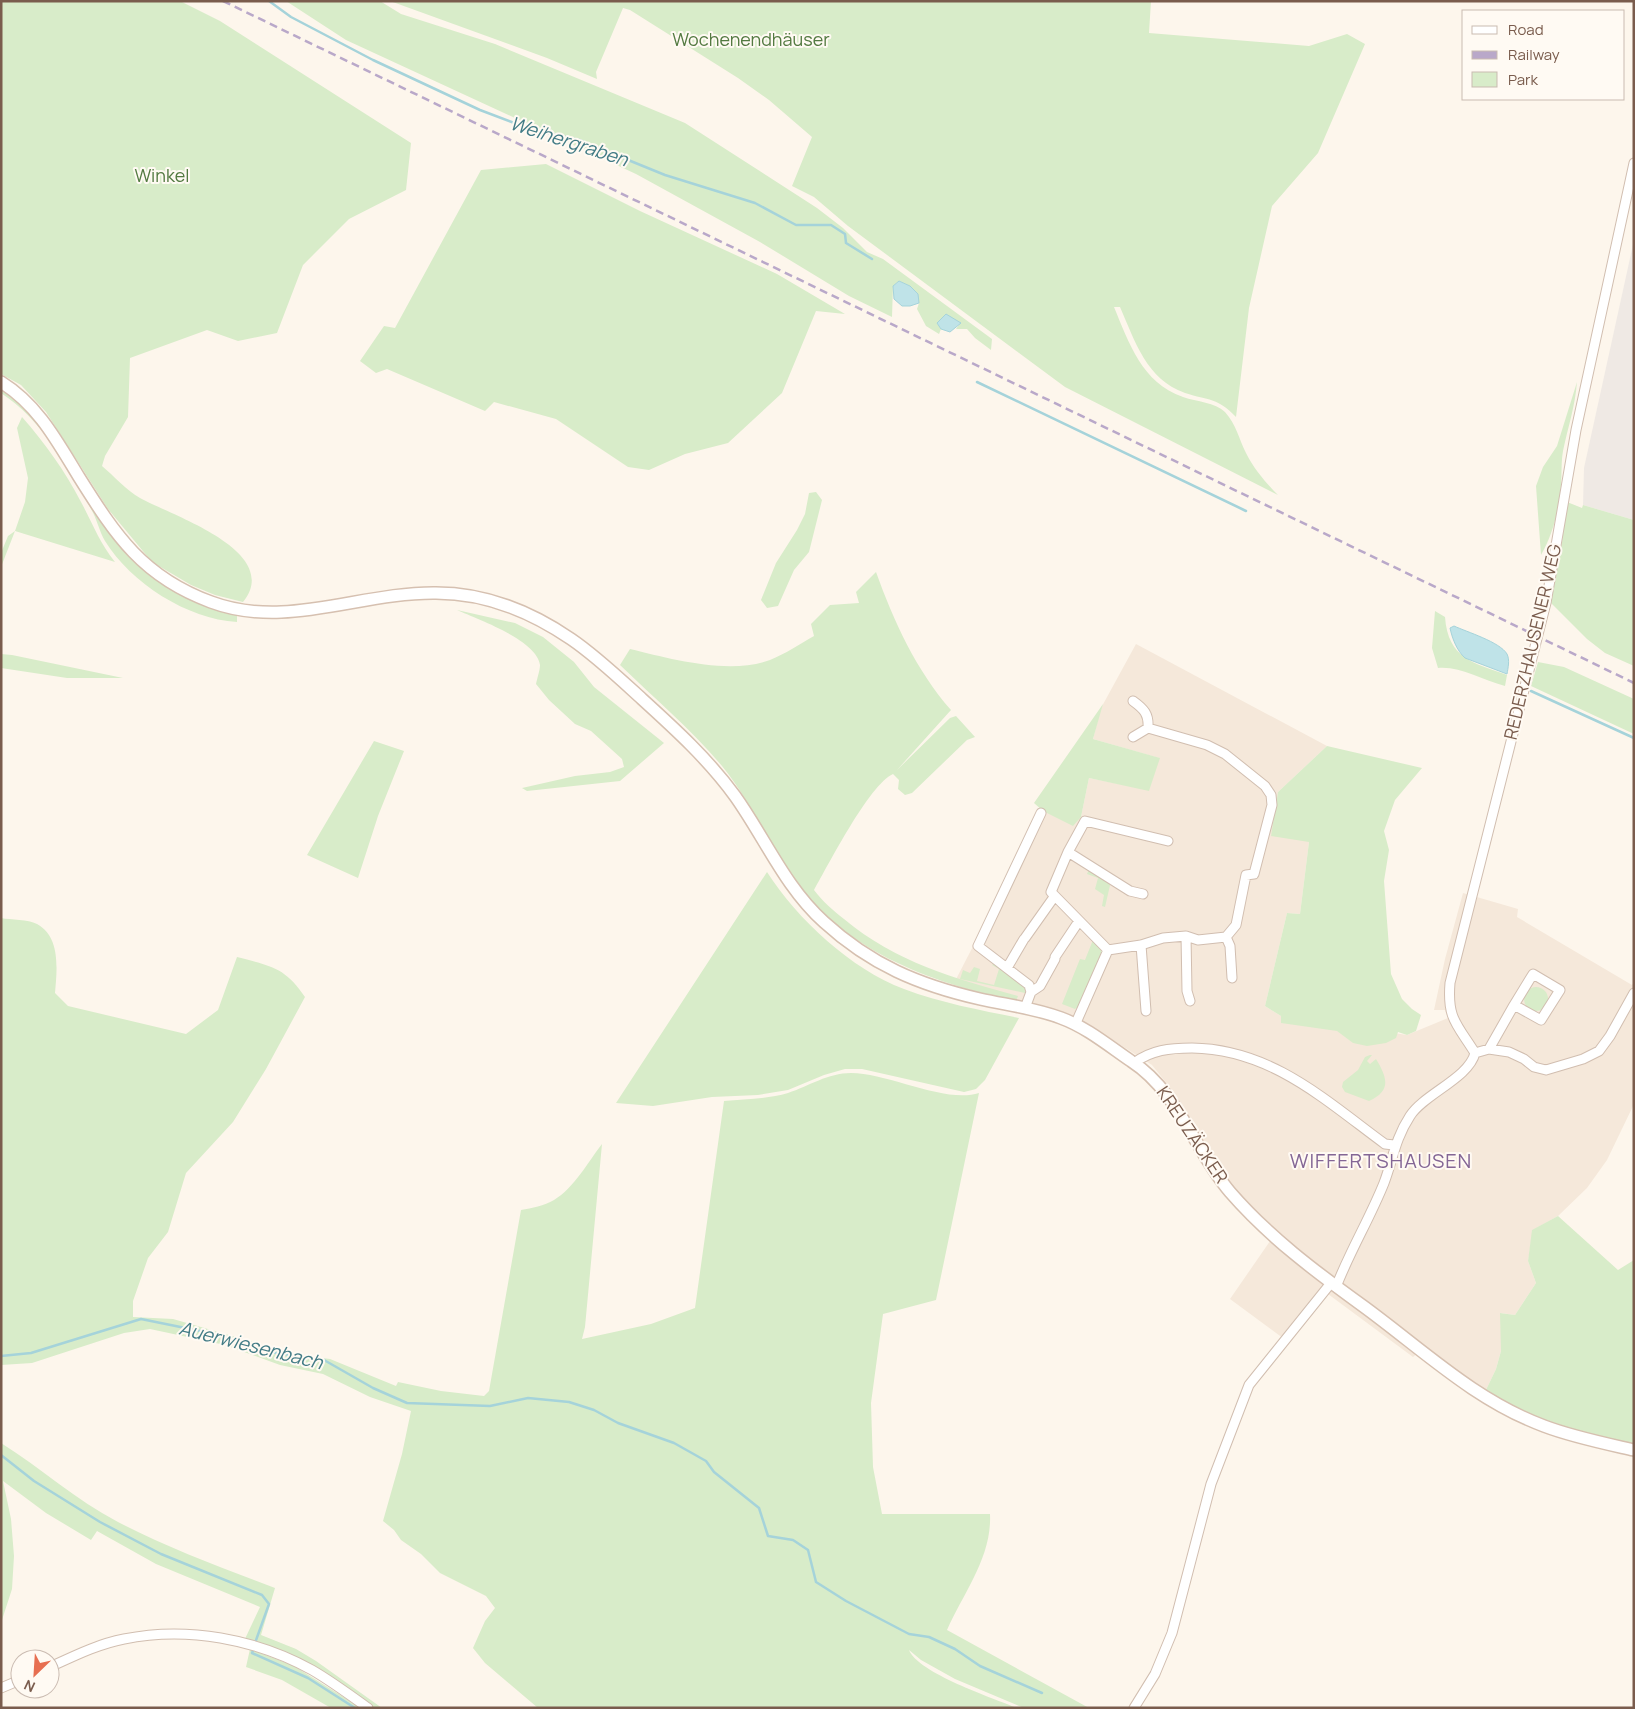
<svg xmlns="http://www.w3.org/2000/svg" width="1635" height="1709" viewBox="0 0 1635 1709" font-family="Manrope,sans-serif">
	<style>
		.residential { fill: #f5e8da }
		.industrial { fill: #efe9e4 }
		.green { fill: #d8ecc9 }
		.water { fill: #bfe3e8; stroke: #a5d3da }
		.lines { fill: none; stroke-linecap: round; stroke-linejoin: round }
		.stream { stroke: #a5d3da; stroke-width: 2.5 }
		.street-casing { stroke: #d1beb0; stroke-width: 11 }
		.secondary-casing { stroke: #d6c0b0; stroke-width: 14 }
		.street { stroke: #fff; stroke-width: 9 }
		.secondary { stroke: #fff; stroke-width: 11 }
		.rail { stroke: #b9a8c9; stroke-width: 2.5; stroke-dasharray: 8 5; stroke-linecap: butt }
		.labels { text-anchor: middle; stroke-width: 4; stroke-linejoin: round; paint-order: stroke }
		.park-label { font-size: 18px; fill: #537a41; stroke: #fffaf3 }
		.street-label { font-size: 18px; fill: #7a5c4d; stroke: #fffaf3 }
		.water-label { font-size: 19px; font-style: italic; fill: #437c86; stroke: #fffaf3 }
		.quarter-label { font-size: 20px; letter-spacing: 1px; fill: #846695; stroke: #fffaf3 }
	</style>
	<rect width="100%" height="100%" fill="#fdf6ec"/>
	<path class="residential" d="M1136,644l191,102 -49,46 31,50 -9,72 -13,-1 -22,93 16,10 126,19 41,-17 -3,-8h-11l11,-51 18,-66 55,16 -1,8 115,68 2,-3v122l-27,56 -20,28 -29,28 -25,14 -5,31 8,22 -21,32 -14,-2v38l-5,18 -11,23 -60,-45 -12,10 -85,-63 -41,47 -57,-42 47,-68 -41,-41 -24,-30 -36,-65 -24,-30 -61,-39 -29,-14 -110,-25 91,-176 38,6 8,-39 60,12 10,-32 -66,-19 8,-31z"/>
	<path class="industrial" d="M1634,240v280l-51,-15 1,-37z"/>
	<path class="green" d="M1,1h179l40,20 191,122 -5,47 -57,29 -46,46 -26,68 -39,8 -31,-11 -77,28 -2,59 -23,39 -3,10c12,10 24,24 38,32 30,17 144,53 103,104l-28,-7 -24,-10 -39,-23 -44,-53 -62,-97 -25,-27 -20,-11z
		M286,1h94l21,13 94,30 190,79 132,85 26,20 24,24 16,7 109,80 -1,11 -16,-12 -8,-9h-11l4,-6h-23l4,6 -2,5 -13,-8 -9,-17 2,-6 -9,-17 -11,-5 -6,5 -1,31 -43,-21 -89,-54 -124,-68 -290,-134z
		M390,1h761l-2,32 160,13 38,-12 18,10 -47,109 -46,53 -23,102 -13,109c-19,-20 -27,-16 -51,-24 -39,-14 -50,-52 -65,-86h-6c15,36 28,76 69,90 14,5 32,5 42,15 11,12 14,27 21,41 8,16 20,30 32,42l-213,-108 -217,-161 -34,-29 -22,-11 20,-49 -43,-37 -31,-22 -108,-68 -7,-2 -27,64 1,7 -50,-21z
		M546,164l94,47 137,63 68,40 -29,-3 -34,82 -54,50 -43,11 -36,16 -21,-3 -72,-48 -62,-17 -9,9 -98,-42 -11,4 -16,-12 24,-35 11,2 86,-158z
		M1577,382c-2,25 -9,45 -14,69 -2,11 -1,22 -2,34 -2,25 -8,49 -20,70l-5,-69 7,-19 14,-21z
		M1,387c52,35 89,118 127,169 31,29 68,49 109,59v7c-50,-3 -106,-39 -132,-81 -6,-10 -8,-22 -14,-32 -21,-41 -50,-90 -90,-116z
		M22,417c23,26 43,54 59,85 12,22 18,40 34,60l-100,-31 -14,36v-14l7,-17 7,-5 10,-29 3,-24 -11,-50z
		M816,492l6,8 -13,52 -15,18 -16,36 -11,2 -6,-8 15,-37 21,-33 8,-16 4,-21z
		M1567,502l15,6 1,-3 51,15v146l-29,-13 -18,-14 -37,-37 12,-60z
		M876,572c18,50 40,98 75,138l-54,60 53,-52 6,-2 19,21 -8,3 -55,53 -7,2 -7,-6 1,-9 -6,-6c-24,11 -64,90 -79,116 8,11 20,21 30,29 51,43 112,60 174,77l-2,5c-88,-19 -175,-51 -228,-129 -23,-35 -39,-73 -66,-106 -30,-36 -68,-68 -102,-101l10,-16c41,10 99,26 140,11 15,-6 30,-16 44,-24l-3,-12 19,-19 29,-2 -3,-11z
		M457,610l58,13 28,14 31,25 20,25 70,56 -44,38 -93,10 -5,-3 53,-12 35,-4 14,-5 -2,-8 -31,-28 -16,-7 -26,-24 -13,-16c1,-5 4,-14 4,-19 -3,-25 -63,-46 -83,-55z
		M1435,611l10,6c3,42 29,46 62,58l-2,11c-23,-6 -45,-20 -67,-18l-6,-20z
		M1,654l11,1 111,23h-56l-66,-10z
		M1538,662l26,5 70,32v35l-103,-48z
		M1103,704l-10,35 67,19 -11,33 -60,-13 -8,39 -8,9 -30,-15 -9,-8z
		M374,741l30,10 -26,65 -20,62 -51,-23z
		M1327,746l95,22 -27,32 -11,31 5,19 -5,31 7,93 11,25 10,10 9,6 -5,16 -9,4 -9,-3 -2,6 -10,5 -19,3 -14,-3 -16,-12 -56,-8v-7l-16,-10 22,-93 13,1 9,-72 -38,-6 7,-44z
		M1090,867l21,14 -6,26 -3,-1 2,-11 -9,-6 3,-11 -11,-4z
		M767,872c31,48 84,97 137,117 37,14 76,21 115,29l-34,62 -9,9 -12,3 -102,-23h-17l-21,6 -36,15 -30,5 -46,2 -59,9 -37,-3z
		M1,918c10,2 27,1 36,6 24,13 20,46 18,69l13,13 118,28 32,-24 19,-53c34,9 48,10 68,40l-39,72 -33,53 -47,51 -18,59 -20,26 -15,43v16l40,2 126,36 31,4 66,27 2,-4 43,9 43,5 5,-5 32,-181c11,-2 23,-4 33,-10 20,-12 34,-38 48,-56l-17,183 -3,12 69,-15 44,-16 29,-207c21,-2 44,-2 64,-8 21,-7 40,-20 63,-20 37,0 95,31 128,20l-43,207 -53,14 -12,89 2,64 9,47h108c2,43 -26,78 -43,116l142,78h-65l-69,-29 -34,-19 -12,-10c9,23 84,48 108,58h-479l-53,-45 -12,-15 12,-27 10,-13 -9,-12 -46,-23 -19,-19 -20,-14 -7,-10 -11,-9 19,-67 9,-43 -41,-14 -47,-23 -43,-9 -55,-20 -75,-16 -26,4 -92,30 -31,2z
		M1093,940l9,11 -2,10 -20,44 -5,4 -13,-5 18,-45 5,1z
		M995,962l30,25v6l-65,-14 3,-9 7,3 4,-6 6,2 -3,12 17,4 5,-16 -7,-4z
		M1524 999a12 12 0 1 1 24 0a12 12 0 1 1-24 0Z
		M1370,1055h2l-5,6 3,3 6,-5c11,18 16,32 -7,42l-24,-9 -3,-5 1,-5 15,-12 7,-13z
		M1558,1216l60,54 16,-10v185c-54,-12 -101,-25 -149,-53l11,-23 5,-18 -1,-38 15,2 21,-32 -8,-22 4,-31z
		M1,1443c40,25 75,57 117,79 50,26 104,46 157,66l-14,47 35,14 20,12 66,47h-10l-51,-35 -77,-32 16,-34 -104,-43 -59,-33 -6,9 -45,-27 -43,-32 8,38 3,37 -2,33 -11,34z
		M250,1649l44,17 67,42h-30l-49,-28 -36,-13z"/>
	<path class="water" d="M899,281l11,5 8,8 1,9 -9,3h-8l-8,-7 -1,-13z
		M946,314l15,9 -11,9 -9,-3 -4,-6z
		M1454,626c13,6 46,16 53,28 3,6 1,14 0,20l-42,-16c-8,-7 -13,-20 -15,-30z"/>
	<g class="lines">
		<path class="stream" d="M269,1l22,16 82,43 107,50 50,19 49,11 86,35 90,28 41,22h35l14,9 1,9 26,16
			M977,382l269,129
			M1531,691l103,47
			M1,1356l30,-3 110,-34 79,16 43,16 61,9 49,28 34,15 83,3 38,-8 41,4 25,8 24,13 56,20 32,18 8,11 45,36 9,28 25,4 15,10 8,32 30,19 63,33 20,3 26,12 25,17 62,27
			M1,1455l33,26 66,41 61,32 101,41 7,9 -14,39
			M254,1648l-2,5 56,25 47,30"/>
		<g class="street-casing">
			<path id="street" d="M1133,701c11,8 16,13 15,27
				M1068,852l62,39 13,3
				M1186,936l1,55 3,10
				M1226,937l4,9 2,32
				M1025,938l29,-41
				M1141,945l5,66
				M1108,950l-57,-58 17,-40 17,-31 83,20
				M1055,957l24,-36
				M1007,968l17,-29
				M1031,992l9,-6 15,-27
				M1025,1008l6,-16 -2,-7 -51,-39 63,-133
				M1075,1025l33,-75 33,-5 22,-7 23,-2 12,4 28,-3 10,-12 10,-50 8,-1 18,-69 -1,-10 -6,-9 -40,-32 -18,-9 -59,-17 -15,9
				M1489,1049l25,-44 27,15 19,-30 -27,-16 -19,31
				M1475,1053c-18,-29 -28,-34 -25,-70l96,-380 30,-173 58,-267
				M1134,1063c17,-13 36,-15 58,-15 79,1 133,52 193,96l9,1
				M1336,1287c14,-36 34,-69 48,-104 9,-24 11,-44 26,-67 14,-22 59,-38 65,-63l14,-4 20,3 15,7 10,8 12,3 37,-11 16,-8 11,-15 24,-43
				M50,1667c24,-11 48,-23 74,-28 63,-13 132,0 188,31 19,11 38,25 56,38
				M1,1688l19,-8
				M1134,1708l21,-34 17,-41 39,-149 38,-99 82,-102"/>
		</g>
		<g class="secondary-casing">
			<path id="secondary" d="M1,382c37,23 56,59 78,95 37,59 64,100 132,125 75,28 149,-10 225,-9 50,0 94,18 135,46 25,17 48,39 71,60 33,30 66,60 93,97 30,42 50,91 89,126 47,43 95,63 156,77 27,6 55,9 81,19 25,9 48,28 70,43 48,31 63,89 99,131 39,45 86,80 133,114 59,43 111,94 181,120 29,11 59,17 90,24"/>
		</g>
		<use href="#street" class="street"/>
		<use href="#secondary" class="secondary"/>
		<path class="rail" d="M223,1l1411,682"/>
	</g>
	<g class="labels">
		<g class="park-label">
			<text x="751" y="46">Wochenendhäuser</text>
			<text x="162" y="182">Winkel</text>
		</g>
		<g class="street-label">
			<text transform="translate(1533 642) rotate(-77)" y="6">REDERZHAUSENER WEG</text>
			<text transform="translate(1192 1135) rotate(56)" y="6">KREUZÄCKER</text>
		</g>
		<g class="water-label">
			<text transform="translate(569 141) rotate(18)" y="7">Weihergraben</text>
			<text transform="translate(251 1345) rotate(14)" y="7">Auerwiesenbach</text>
		</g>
		<g class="quarter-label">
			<text x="1381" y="1168">WIFFERTSHAUSEN</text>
		</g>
	</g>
	<rect width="1635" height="1709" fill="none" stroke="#7a5c4d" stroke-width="5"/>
	<rect x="1462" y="10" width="162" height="90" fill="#fffaf3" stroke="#cabbb1"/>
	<rect x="1472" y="26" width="25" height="8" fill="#ffffff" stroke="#cabbb1"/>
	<text x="1508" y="35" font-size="15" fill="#7a5c4d">Road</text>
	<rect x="1472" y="51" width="25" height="8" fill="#b9a8c9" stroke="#cabbb1"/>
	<text x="1508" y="60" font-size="15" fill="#7a5c4d">Railway</text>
	<rect x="1472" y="72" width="25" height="15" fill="#d8ecc9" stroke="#cabbb1"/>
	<text x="1508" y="85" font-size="15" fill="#7a5c4d">Park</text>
	<g transform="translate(35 1674) rotate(205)"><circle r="24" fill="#fffaf3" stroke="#cabbb1"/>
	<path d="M0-4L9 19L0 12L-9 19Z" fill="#e76f51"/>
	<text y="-8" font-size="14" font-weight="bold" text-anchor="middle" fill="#7a5c4d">N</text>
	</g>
</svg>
